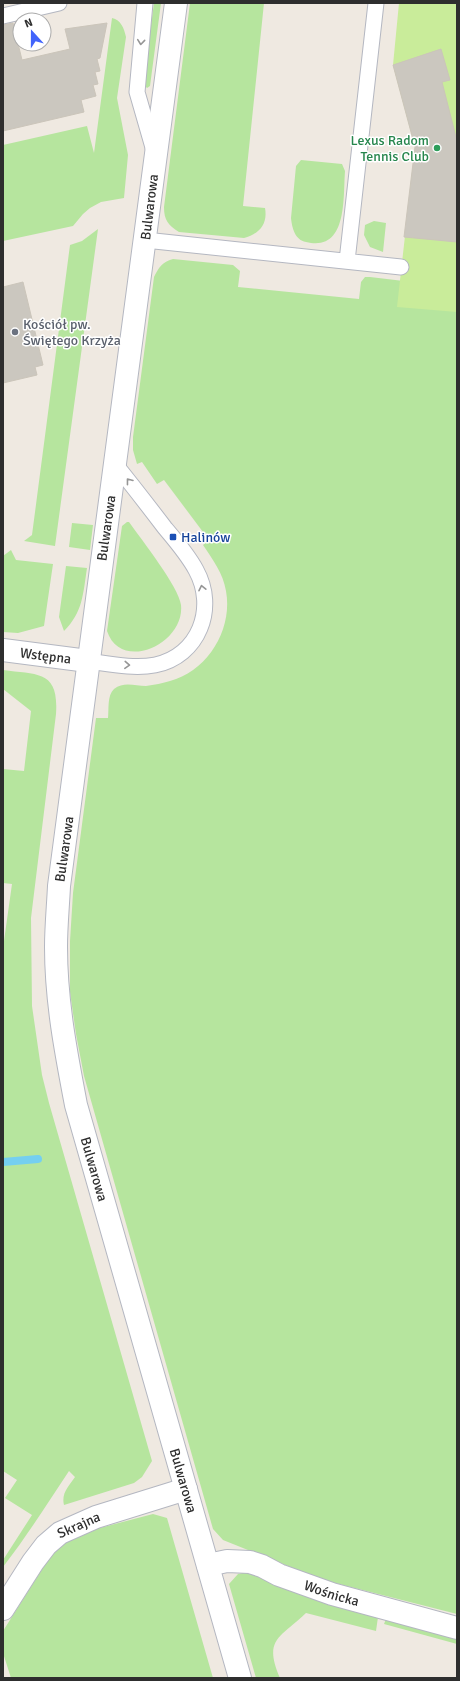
<svg xmlns="http://www.w3.org/2000/svg" width="460" height="1681" viewBox="0 0 460 1681" font-family="Signika,sans-serif">
	<style>
		.green { fill: #b6e59e }
		.pitch { fill: #c9ec9a }
		.lines { fill: none; stroke-linecap: round; stroke-linejoin: round }
		.stream { stroke: #75cff0; stroke-width: 8 }
		.building { fill: #cbc7bf; stroke: #cbc5ba }
		.lane-casing { stroke: #b4b7c1; stroke-width: 17 }
		.street-casing { stroke: #b4b7c1; stroke-width: 24 }
		.secondary-casing { stroke: #b4b7c1; stroke-width: 24 }
		.lane { stroke: #fff; stroke-width: 15 }
		.street { stroke: #fff; stroke-width: 22 }
		.secondary { stroke: #fff; stroke-width: 22 }
		.oneway { stroke: #969696 }
		.leisure-dot { fill: #2e9e5b; stroke: #fff; stroke-width: 1.5 }
		.worship-dot { fill: #6b7280; stroke: #fff; stroke-width: 1.5 }
		.transit-dot { fill: #1a4fb4; stroke: #fff; stroke-width: 1.5 }
		.labels { text-anchor: middle; stroke-width: 3; stroke-linejoin: round; paint-order: stroke }
		.leisure-label { font-size: 14px; fill: #27864d; stroke: #fff; text-anchor: end }
		.street-label { font-size: 14px; fill: #2e2e2e; stroke: #fff }
		.worship-label { font-size: 14px; fill: #5b616d; stroke: #fff; text-anchor: start }
		.transit-label { font-size: 14px; fill: #164399; stroke: #fff; text-anchor: start }
	</style>
	<rect width="100%" height="100%" fill="#efe9e1"/>
	<path class="green" d="M154,3h7l-11,83 -3,2 -2,-2 -1,-8z
		M190,3h74l-21,203 22,2c3,16 -6,26 -21,30l-65,-6c-11,-7 -15,-12 -15,-25z
		M112,18c9,2 12,10 14,19l-9,61 11,57 -4,43 -23,4 -11,6 -7,6 -10,12 -70,15v-96l84,-19 7,27z
		M301,160l41,4 3,7c-2,27 3,81 -39,71 -11,-2 -14,-14 -15,-24l5,-52z
		M374,221l12,2 -3,29 -13,-5 -6,-12 1,-10z
		M98,229l-43,317 -31,-5 8,-6 38,-290 12,-4z
		M173,259l60,6 7,6 -2,16 121,12 2,-17 4,-5h5l42,5 45,24v1308l-134,-34 -100,-40 -10,-11 -129,-453 -8,-42 -6,-42v-51l3,-48 23,-175h12c1,-8 -1,-23 6,-29 10,-8 21,-3 32,-3 8,-1 17,-3 24,-5 38,-10 63,-52 56,-90 -3,-18 -13,-31 -23,-46l6,-5 -45,-60 -7,4 -15,-22 -5,2 -4,-14v-13l21,-160c5,-10 8,-15 19,-18z
		M127,522h2c12,17 50,65 52,83 4,39 -60,68 -74,26l15,-105z
		M72,523l21,2 -3,25 -21,-3z
		M11,550l5,10 37,4 -9,62 -26,7 -15,-1v-76z
		M66,566l21,2c-4,26 -4,44 -23,63l-5,-14z
		M3,670c35,5 56,0 53,44l-25,204 1,88 10,69 7,28 103,358 -10,16 -8,6 -70,22c-3,-12 5,-19 11,-28l-6,-6c-22,33 -42,65 -66,96v-7l29,-45 -27,-17 12,-18 -14,-9v-523l9,-64 -9,-1v-114l21,2 7,-60 -28,-22z
		M153,1514l14,4 46,160h-202l-8,-25v-22l43,-68 9,-12 12,-10 25,-11z
		M247,1572l131,45 -2,14 -70,-18c-26,25 -43,26 -26,65h-24l-27,-94 9,-10z
		M386,1619l71,19v6l-73,-20z"/>
	<path class="pitch" d="M399,3h58v309l-60,-5 18,-160 -22,-82z"/>
	<g class="lines">
		<path class="stream" d="M3,1162l35,-3"/>
	</g>
	<path class="building" d="M13,23l9,37 48,-11 -5,-20 42,-6 -7,35 -3,1 3,12 -5,1 3,12 -5,1 3,11 -15,4 3,12 -81,19v-106z
		M441,49l9,31 -8,2 15,59v101l-53,-5 11,-90 -22,-82z
		M23,282l20,83 -8,2 2,8 -34,8v-96z"/>
	<g class="lines">
		<g class="lane-casing">
			<path id="lane" d="M145,3l-8,89 17,59
				M3,16l56,-13
				M145,240l256,27
				M347,261l29,-258
				M88,661c22,3 46,8 67,4 44,-9 62,-57 41,-95 -8,-15 -20,-29 -31,-42 -16,-21 -33,-43 -50,-64"/>
		</g>
		<g class="street-casing">
			<g id="street">
				<path id="s1" d="M3,650l85,11"/>
				<path id="s2" d="M208,1565l19,-4 23,1 12,4 17,9 53,19 125,34"/>
				<path id="s3" d="M3,1609l30,-47 13,-17 14,-12 36,-16 90,-28"/>
			</g>
		</g>
		<g class="secondary-casing">
			<g id="secondary">
				<path id="s4" d="M176,3l-117,883c-1,21 -3,41 -3,61 0,54 10,106 20,158l164,573"/>
			</g>
		</g>
		<use href="#lane" class="lane"/>
		<use href="#street" class="street"/>
		<use href="#secondary" class="secondary"/>
	</g>
	<defs><path id="oneway-chevron" d="M-2-3.5L2.5 0L-2 3.5" fill="none" stroke-width="1.6" stroke-linecap="round" stroke-linejoin="round"/></defs>
	<g class="oneway">
		<use href="#oneway-chevron" transform="translate(141 42) rotate(96)"/>
		<use href="#oneway-chevron" transform="translate(129 481) rotate(-128)"/>
		<use href="#oneway-chevron" transform="translate(202 588) rotate(-102)"/>
		<use href="#oneway-chevron" transform="translate(127 665) rotate(3)"/>
	</g>
	<circle class="leisure-dot" cx="437" cy="148" r="4"/>
	<circle class="worship-dot" cx="15" cy="332" r="4"/>
	<rect class="transit-dot" x="169" y="533" width="8" height="8" rx="2"/>
	<g class="labels">
		<g class="leisure-label">
			<text x="429" y="145">Lexus Radom<tspan x="429" dy="16">Tennis Club</tspan></text>
		</g>
		<g class="street-label">
			<text transform="translate(149 207) rotate(-83)" y="5">Bulwarowa</text>
			<text transform="translate(106 528) rotate(-82)" y="5">Bulwarowa</text>
			<text dy="5" stroke="none"><textPath href="#s1" startOffset="43">Wstępna</textPath></text>
			<text transform="translate(64 849) rotate(-82)" y="5">Bulwarowa</text>
			<text dy="5" stroke="none"><textPath href="#s4" startOffset="1178">Bulwarowa</textPath></text>
			<text dy="5" stroke="none"><textPath href="#s4" startOffset="1502">Bulwarowa</textPath></text>
			<text dy="5" stroke="none"><textPath href="#s3" startOffset="116">Skrajna</textPath></text>
			<text dy="5" stroke="none"><textPath href="#s2" startOffset="130">Wośnicka</textPath></text>
		</g>
		<g class="worship-label">
			<text x="23" y="329">Kościół pw.<tspan x="23" dy="16">Świętego Krzyża</tspan></text>
		</g>
		<g class="transit-label">
			<text x="181" y="542">Halinów</text>
		</g>
	</g>
	<rect width="460" height="1681" fill="none" stroke="#2e2e2e" stroke-width="8"/>
	<g transform="translate(32 32) rotate(339)"><circle r="19" fill="#ffffff" stroke="#ababab"/>
	<path d="M0-3L7 15L0 10L-7 15Z" fill="#4264fb"/>
	<text y="-6" font-size="11" font-weight="bold" text-anchor="middle" fill="#2e2e2e">N</text>
	</g>
</svg>
